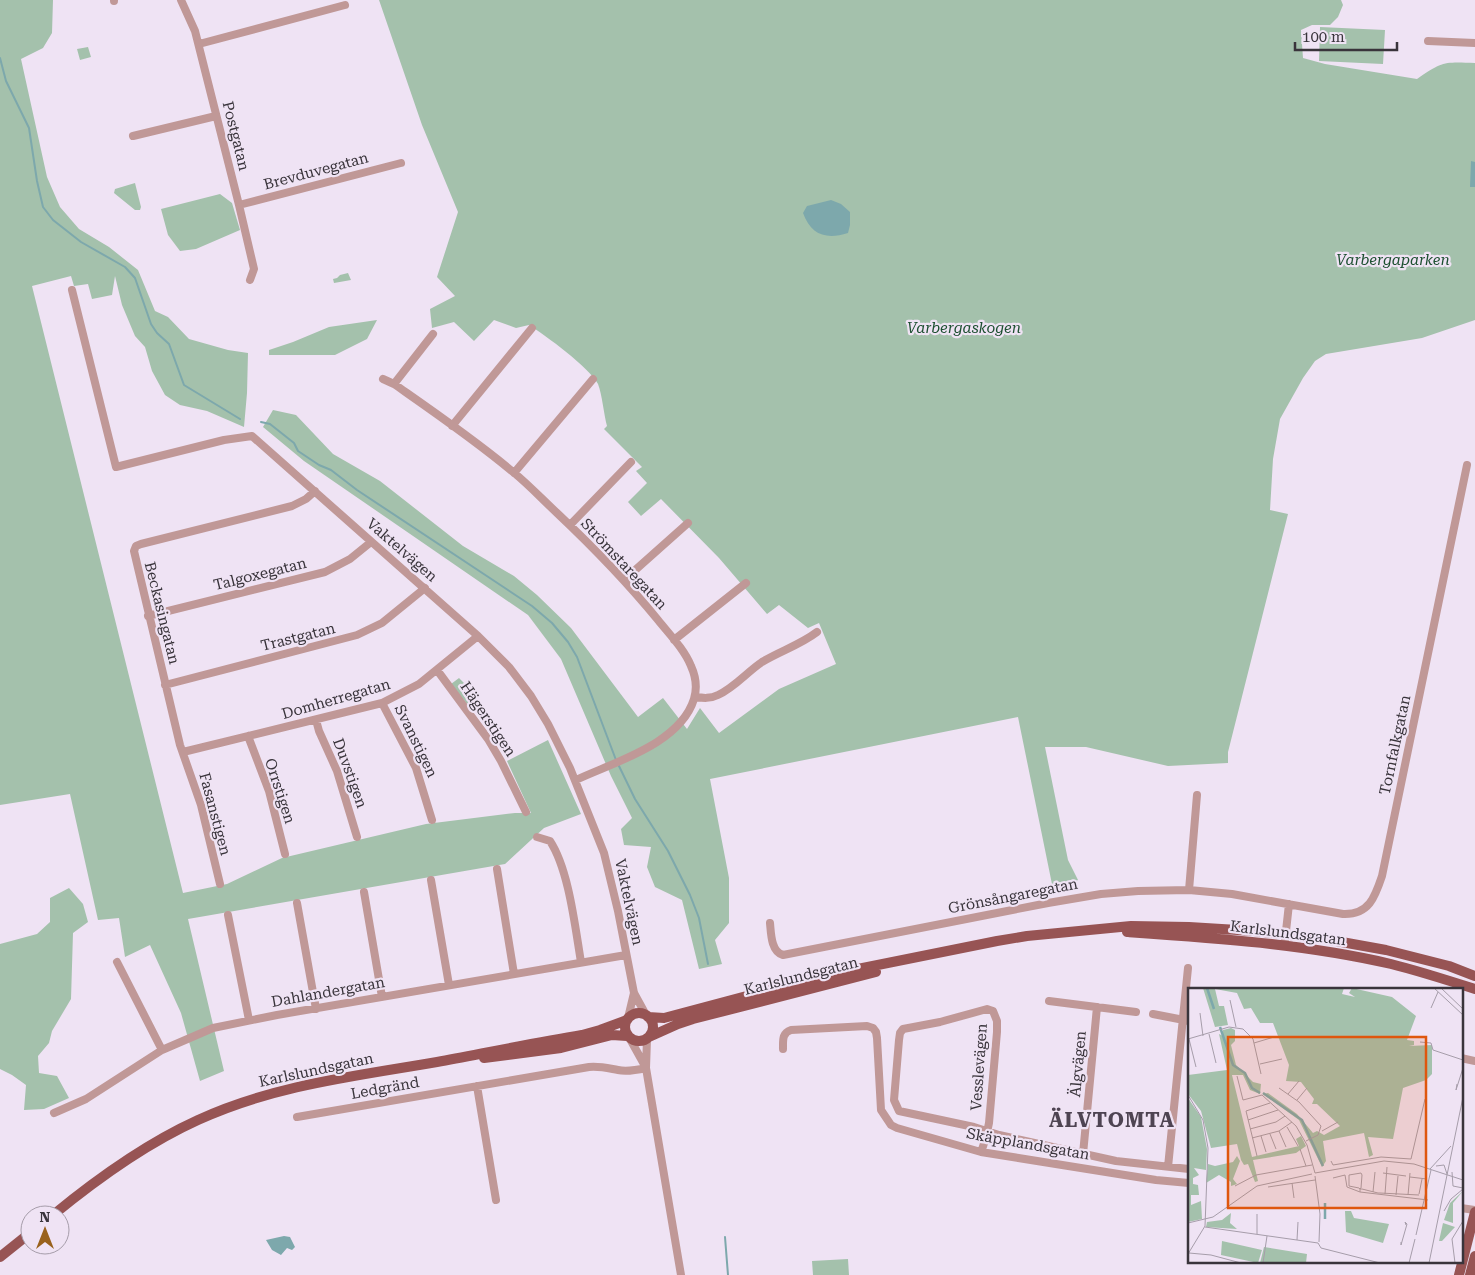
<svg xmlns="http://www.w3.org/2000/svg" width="1475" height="1275" viewBox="0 0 1475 1275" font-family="'Roboto Serif',serif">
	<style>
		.green { fill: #a4c1ac }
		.water { fill: #7da8ac }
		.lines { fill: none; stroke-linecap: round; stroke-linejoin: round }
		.stream { stroke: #7da8ac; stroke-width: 2 }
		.minor { stroke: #c09897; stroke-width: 8 }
		.major { stroke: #975454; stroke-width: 10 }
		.labels { text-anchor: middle; stroke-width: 4.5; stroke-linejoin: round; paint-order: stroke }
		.street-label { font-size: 15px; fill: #39343b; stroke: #efe3f4 }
		.park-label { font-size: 15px; font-style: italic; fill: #1c4f30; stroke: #efe3f4 }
		.district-label { font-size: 20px; font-weight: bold; letter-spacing: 1px; fill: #4e4452; stroke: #efe3f4 }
		.inset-river { fill: none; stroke: #7da8ac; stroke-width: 2.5 }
		.inset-road { fill: none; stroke: #a69daa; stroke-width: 1 }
		.view { fill: #df570e; fill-opacity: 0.15; stroke: #df570e; stroke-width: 2.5 }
		.inset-edge { fill: none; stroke: #39343b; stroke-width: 2.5 }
	</style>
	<rect width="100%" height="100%" fill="#efe3f4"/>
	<path class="green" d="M0,0h53l-1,33 -9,15 -22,11 26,118 13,30 19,22 30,18 29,23 17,41 13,6 21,22 39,11 20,3 -1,40 -3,34 -37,-16 -27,-6 -15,-10 -13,-24 -7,-24 -10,-11 -13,-31 -7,-29 -3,19 -20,4 -4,-15 -14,2 -3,-10 -39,10 151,607 44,-9 55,-26 144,-34 89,-11h16l-24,-52 41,-21 33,74 -37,14 -39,36 -317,55 36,152 -24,10 -19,-68 -31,-68 -25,12 -6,-39 -21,2 -28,-126 -70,11z
		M379,0h962l2,5 -5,12 -8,8h-18l-11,5 2,28 22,6 92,15c26,-18 27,-17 58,-16v257l-53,18 -96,16 -11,7 -12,17 -23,41 -7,40 -3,51 18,4 -60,238v11l-60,3 -82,-19h-41l23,113 10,20 -24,14 -36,-177 -308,62 19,99v45l-14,17 7,24 -23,5 -17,-69 -27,-13 -8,-20 4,-20 -27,-2 -3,-16 11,-11 -21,-42 -50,-117 -33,-44 -224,-154 -41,-34 10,-17 23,5 37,39 47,27 83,65 51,30 23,19 34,33 67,89 25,-19 24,31 13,-21 19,25 60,-44 57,-25 -17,-41 -11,5 -29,-23 -12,9 -48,-56 -58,-59 -20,17 -13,-14 19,-19 -11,-12 6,-4 -38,-38 3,-3c-3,-11 -5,-32 -9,-42 -8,-16 -53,-49 -69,-59l-13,3 -22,-8 -20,21 -20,-19 -22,6 -2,-19 25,-13 -18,-19 21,-65 -36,-87z
		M1320,27l65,3 -2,34 -64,-3z
		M88,47l3,10 -11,3 -3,-11z
		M135,183l6,24 -1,3h-5l-21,-17 1,-4z
		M220,194l12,9 8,27 -44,19 -16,2 -12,-16 -7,-26z
		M348,273l3,7 -17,3 -1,-4 4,-1 3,-3z
		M377,320l-10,19 -32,16h-66v-5l24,-8 36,-15z
		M459,678l5,5h2l8,3 2,10 -9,8 -16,-20z
		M69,888l14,16 5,18 -15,11 -2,66 -19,32 -3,12 -11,13 1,17 18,3 12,22 -25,11 -20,1 2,-25 -14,-10 -12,-6v-125l37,-10 13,-12v-24z
		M848,1259l1,16h-36l-1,-14z"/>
	<path class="water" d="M1471,161l4,1v25h-5z
		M831,200l10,4 9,8v13l-2,8c-22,7 -37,2 -45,-20l4,-7z
		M284,1236l6,1 5,10 -3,3 -5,-2 -6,7 -9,-5 -6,-10z"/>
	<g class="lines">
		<path class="stream" d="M0,58l6,23 23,47 8,53 6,26 10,13 28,22 44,25 10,11 16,46 6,9 12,11 15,41 56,34
			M261,422l9,2 24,19 4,8 21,14 12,5 26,20 175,116 20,17 16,19 9,15 39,103
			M618,764l17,35 33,52 22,44 9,23 9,46
			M725,1237l3,38"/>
		<path class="minor" d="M181,0l14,31 44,174 15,64 -4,11
			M114,1v-1
			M1428,41l47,2
			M199,44l146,-39
			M133,136l83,-20
			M239,205l162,-42
			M72,290l44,177 108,-27 28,-4 226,200 31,31 22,29 17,28 22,44 34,85 14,58 16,82 12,22
			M383,379l11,5c40,28 81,56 119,88 15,12 29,27 44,41 36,34 70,69 101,107 12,15 26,29 33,46 5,11 6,23 3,33 -14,45 -80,63 -118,81
			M394,384l39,-50
			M452,426l80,-98
			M514,473l79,-94
			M570,525l61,-63
			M624,580l64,-57
			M148,616l177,-44 25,-13 21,-17
			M674,640l72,-57
			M437,670l51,69 13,22 25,51
			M165,685l192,-50 25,-12 43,-35
			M695,697c8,1 15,2 23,-2 17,-8 29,-23 44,-33 18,-11 38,-17 55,-30
			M382,703l34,65 16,52
			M316,720l3,11 18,40 20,66
			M248,736l21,55 16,63
			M183,752l199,-49 37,-19 59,-48
			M537,837l13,4c19,29 25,86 31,121
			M497,869l17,105
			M431,880l18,105
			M220,884l-19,-79 -21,-60 -46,-194 2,-5 5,-2 151,-38 14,-7 9,-8
			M1189,890l8,-95
			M364,892l18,105
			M297,903l19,106
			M228,915l21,105
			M770,923c1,10 1,29 13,32l265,-52 53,-9 37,-3 51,-1 43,4 111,20c26,1 32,-17 39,-38l85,-411
			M1285,940l4,-36
			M117,962l45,88
			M1049,1001l87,11
			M1153,1014l36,7
			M628,1018l6,-25
			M630,1039l15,27
			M647,1039l-1,29 35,207
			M783,1049c0,-9 -1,-16 8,-19l76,-4 6,2 3,4 1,6 4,72 10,15 6,3 84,24 175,28 33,3
			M1461,1058l14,3
			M477,1086l19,114
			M54,1113l32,-14 76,-49 51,-22 64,-13 349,-60
			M297,1117l292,-50c11,-1 18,1 29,3 9,2 19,0 28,-2
			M981,1152c4,-10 6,-19 8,-29l8,-91v-11l-4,-10 -6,-2 -47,13 -37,7 -3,4 -1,7 -5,60 5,11 75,16 25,8 117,26 73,8
			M1083,1154l14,-147
			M1168,1167l20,-199
			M1461,1208l14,2"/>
		<path class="major" d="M1127,932c88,6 178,12 264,32 28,7 56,16 84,25
			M625 1027a14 14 0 1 1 28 0a14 14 0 1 1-28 0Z
			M648,1017l16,1 154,-41 179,-36 30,-5 104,-10 58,1 65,4 71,8 61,11 63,16 26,10
			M649,1037l29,-13 15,-5 183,-47
			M484,1058l77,-10 51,-13 15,1
			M53,1215c45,-37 92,-71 145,-95 76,-35 158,-44 239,-58 48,-9 97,-19 145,-27l18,-5 27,-10
			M0,1257l30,-24
			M1459,1275l16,-63
			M1470,1275l5,-19"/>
	</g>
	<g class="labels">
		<g class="street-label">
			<text transform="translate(236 136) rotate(76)" y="5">Postgatan</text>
			<text transform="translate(316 171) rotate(-15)" y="5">Brevduvegatan</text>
			<text transform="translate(402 550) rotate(41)" y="5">Vaktelvägen</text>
			<text transform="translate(624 564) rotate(47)" y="5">Strömstaregatan</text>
			<text transform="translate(260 574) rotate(-14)" y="5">Talgoxegatan</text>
			<text transform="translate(162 613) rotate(76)" y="5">Beckasingatan</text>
			<text transform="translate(298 637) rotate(-14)" y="5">Trastgatan</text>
			<text transform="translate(336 699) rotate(-16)" y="5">Domherregatan</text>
			<text transform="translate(488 719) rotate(56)" y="5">Hägerstigen</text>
			<text transform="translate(416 741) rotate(64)" y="5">Svanstigen</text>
			<text transform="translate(1395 745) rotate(-78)" y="5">Tornfalkgatan</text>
			<text transform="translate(350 773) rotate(70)" y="5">Duvstigen</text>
			<text transform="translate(280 791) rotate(72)" y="5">Orrstigen</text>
			<text transform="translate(215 814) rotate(75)" y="5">Fasanstigen</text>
			<text transform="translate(1013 896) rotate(-11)" y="5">Grönsångaregatan</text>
			<text transform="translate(629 902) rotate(78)" y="5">Vaktelvägen</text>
			<text transform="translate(1288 933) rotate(7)" y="5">Karlslundsgatan</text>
			<text transform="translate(801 976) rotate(-14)" y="5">Karlslundsgatan</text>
			<text transform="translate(328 992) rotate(-10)" y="5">Dahlandergatan</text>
			<text transform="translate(1078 1064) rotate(-85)" y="5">Älgvägen</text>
			<text transform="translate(979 1067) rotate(-86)" y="5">Vesslevägen</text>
			<text transform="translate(316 1070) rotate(-12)" y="5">Karlslundsgatan</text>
			<text transform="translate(385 1088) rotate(-10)" y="5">Ledgränd</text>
			<text transform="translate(1028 1144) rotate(10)" y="5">Skäpplandsgatan</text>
		</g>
		<g class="park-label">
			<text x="1393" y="265">Varbergaparken</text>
			<text x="964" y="333">Varbergaskogen</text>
		</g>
		<g class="district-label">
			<text x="1112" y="1127">ÄLVTOMTA</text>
		</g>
	</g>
	<g transform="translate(1188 988)">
		<rect width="275" height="275" fill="#efe3f4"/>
		<path d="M15,0h141l-2,6 13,3 -6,-4 3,-5 40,9 24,19 -9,24 7,1v4l-5,1 23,-1v29l-6,6 -23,8 -10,51 -25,-2 5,18 -4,2 -5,-24 -41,8 3,20 -4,6 -23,-47 -36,-26 5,-1 29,21 16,19 4,-2 7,4 16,-9 -23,-22h-5l2,-5 -13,-17 -15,-1 3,-16 -16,-42h-13l-9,-15 -7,1 -7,-16 -22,-4 4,17h5l4,19 -13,2zM43,40l4,2v11l-4,4 5,20 17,17 8,2 -1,10 -10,-4 -7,-15h-11l20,82 47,-11 -3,-7 5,-3 5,10 -10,7 -43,7 5,21 -3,1 -7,-18 -4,1 -3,-5 -4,-16 -26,4 -10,-37 -13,-17v-19l39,-5 -8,-36 4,2v-6zM0,110l13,19 6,32 -1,21 -12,-2 5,7 -6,3v6l5,1 1,10h-8v10l10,-4 1,18 -14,3zM49,168l3,5 -7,18 4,5 -6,2v-4l-12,-7 -13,8 2,-19 7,2 18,-4zM275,203l-10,12v20l-9,-3 6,-17zM157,223h6l3,7 35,6 -6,19 -37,-11zM43,225l-1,10 7,6 -31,-2 1,-5 15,-2zM255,235l12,4 -13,14h-3zM34,253l40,9 -4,13 -37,-8zM76,259l43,7 -1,9h-46z" fill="#a4c1ac"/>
		<path class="inset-river" d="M19,0l7,21M32,39l13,38 12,8 7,15 8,5M75,105l39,27 21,46M137,215v16"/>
		<path class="inset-road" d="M246,0l29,27M253,0l22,21M42,12l6,27M243,20l7,-16M12,25l3,23M21,46l7,29M0,51l41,-12 14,2 10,10 8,35M1,51l7,28M232,54l11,1 2,7 30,10M66,55l20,-6M72,76l22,-5M49,88l6,24 19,-5 34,31 11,19 8,28M269,96l-1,6 7,-22M91,100l20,14 22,24 -3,9 -12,6M100,106l11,-13M0,107l15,25 5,28 -3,78 -17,28M109,112l10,-12M60,132l30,-10M99,139l11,19M62,141l26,-7 9,-6M91,143l7,16M134,143l16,-9M82,146l6,15M73,148l5,16M64,150l27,-7 13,-9M112,161l6,17M69,168l-11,-45 24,-8M143,173l2,4 48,-8 30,2 14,-60M248,178l8,-1 3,9M242,181l21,-23M264,184l1,14 10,2M127,185l69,-12 30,3 49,16M195,185l23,3M127,188l5,38 -1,28M222,189l17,2M145,190l12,-3 2,12 13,5 68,8M104,195l2,15M47,198l21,-11 56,-10M80,199l47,-7M172,204v-3l1,-1 1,-13 -1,-2 -12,2v11l10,2 1,1h2l16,4h2l39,2M185,204l2,-20M197,206l2,-27M231,206l3,-15M208,207l2,-19M220,207l2,-22M256,223l7,-12 12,-10M69,226v20M0,235l25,-6 44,-31 55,-12M17,239l113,16M228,247l15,-65M109,252l1,-18M213,254v3l6,-21 -2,-2 1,3M130,255l3,5 59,15M1,265l22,2 30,8M75,275l4,-27M221,275l6,-24M241,275l34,-166M267,275l-3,-24 11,-18"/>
		<path class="view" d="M40,49h198v171h-198z"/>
		<rect width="275" height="275" class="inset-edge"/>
	</g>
	<g transform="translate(45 1230)"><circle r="24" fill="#efe3f4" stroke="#a69daa"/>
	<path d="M0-4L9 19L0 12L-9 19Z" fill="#99611c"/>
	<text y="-8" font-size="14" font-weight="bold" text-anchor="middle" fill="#39343b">N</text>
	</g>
	<path d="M1295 42v8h102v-8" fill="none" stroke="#39343b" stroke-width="2.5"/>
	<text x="1302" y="42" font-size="15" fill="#39343b" stroke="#efe3f4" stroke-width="4" paint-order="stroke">100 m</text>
</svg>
